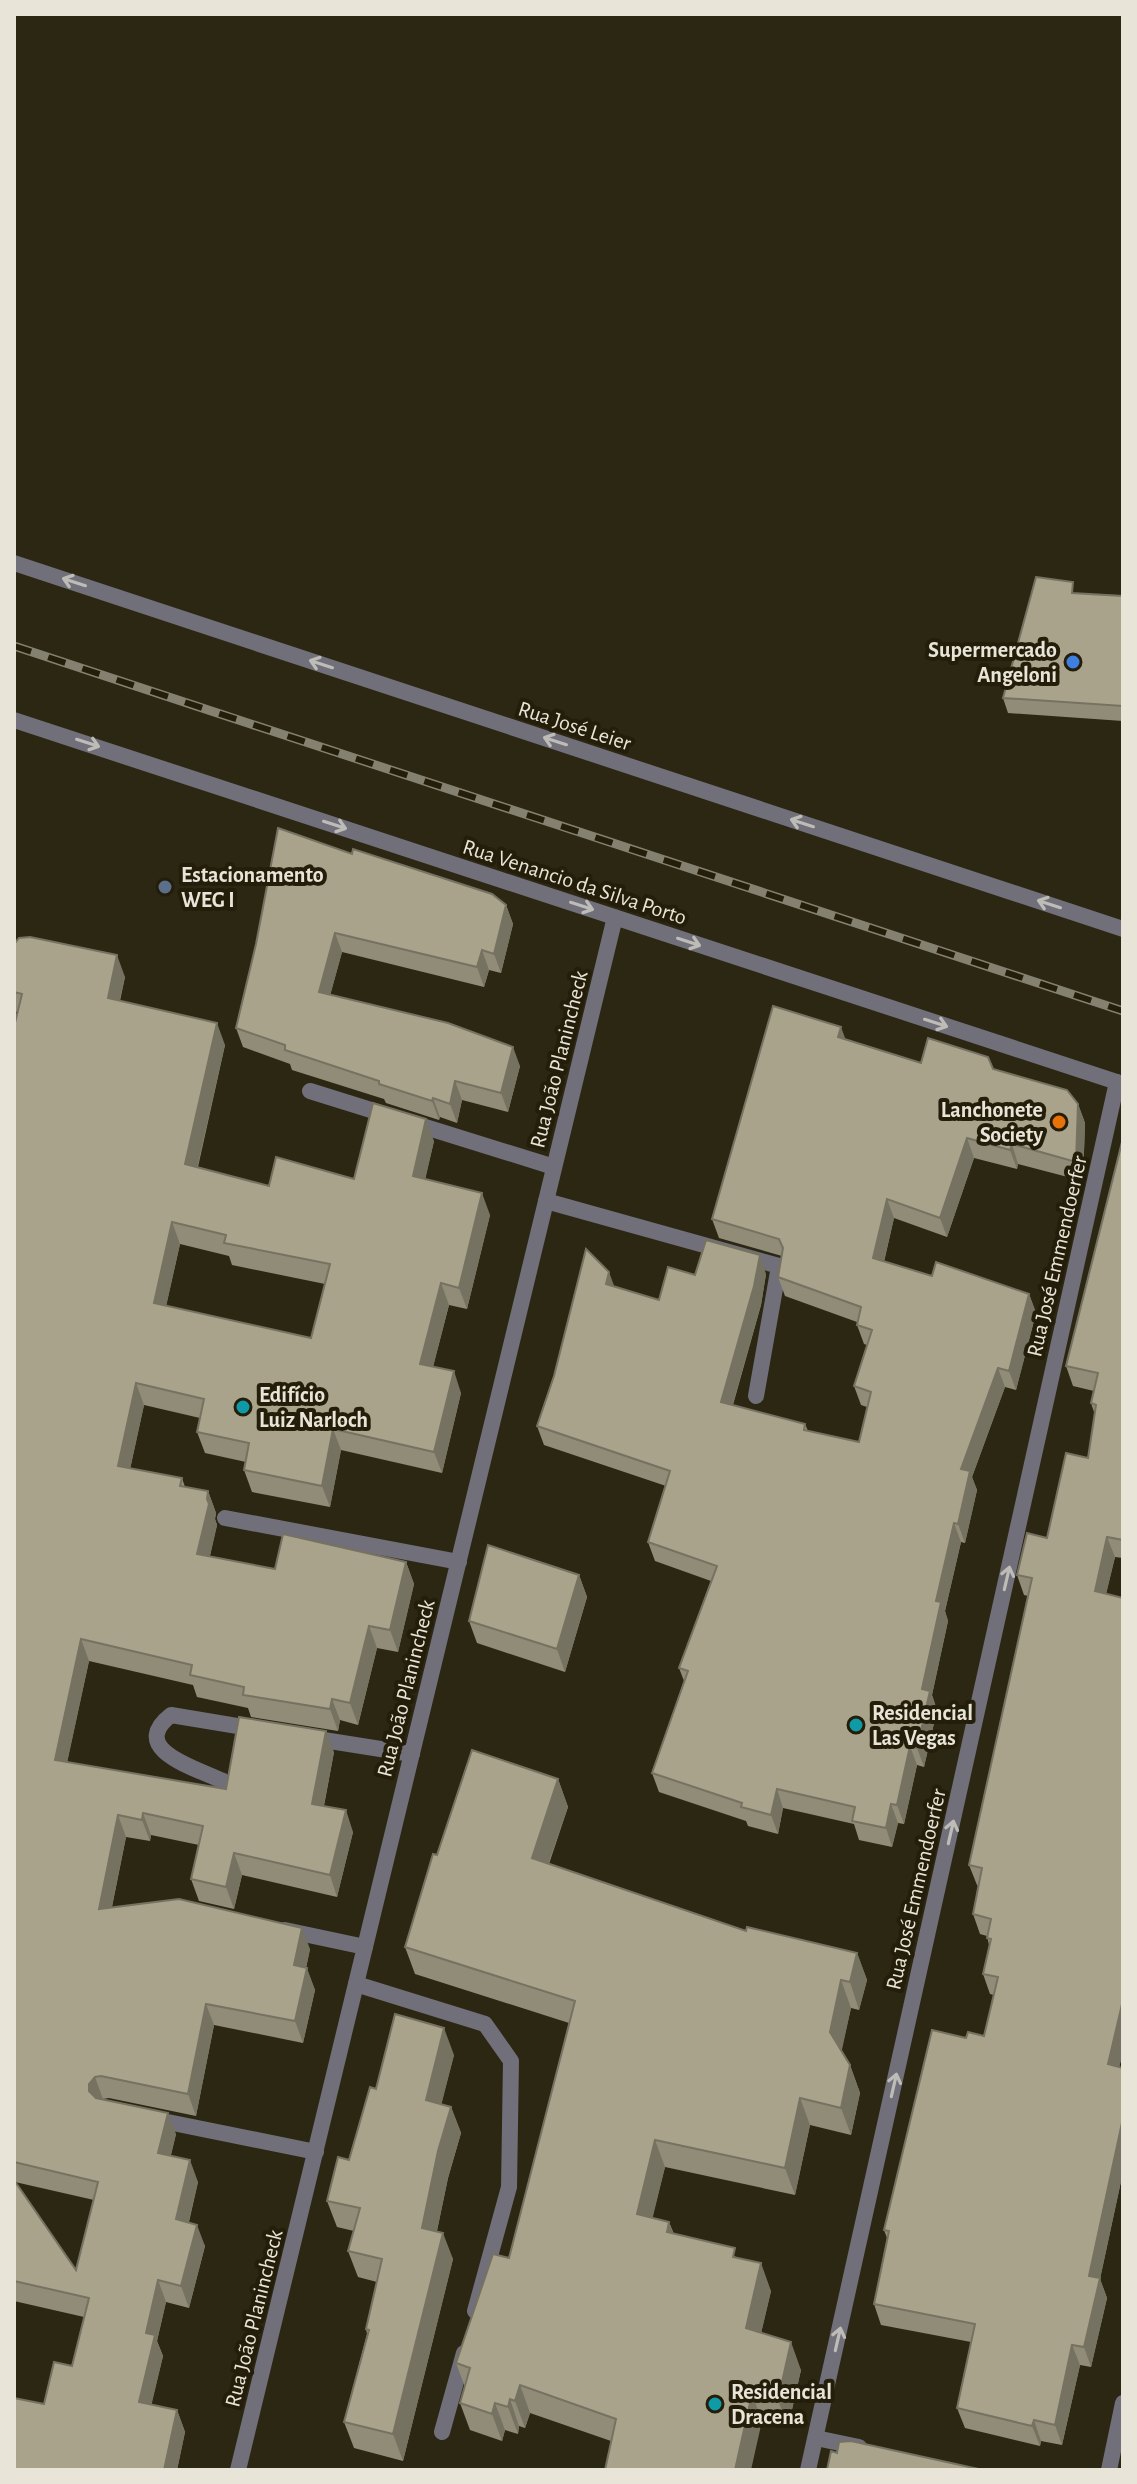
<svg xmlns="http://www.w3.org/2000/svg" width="1137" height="2484" viewBox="0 0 1137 2484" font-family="'Alegreya Sans',sans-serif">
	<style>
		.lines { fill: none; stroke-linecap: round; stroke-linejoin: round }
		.service { stroke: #716f79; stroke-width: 16 }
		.minor { stroke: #716f79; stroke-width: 16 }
		.tertiary { stroke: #716f79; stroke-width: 16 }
		.rail-casing { stroke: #858170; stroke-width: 9 }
		.rail { stroke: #231d09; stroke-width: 6; stroke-dasharray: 18; stroke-linecap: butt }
		.wall { fill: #918c78; fill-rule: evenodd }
		.shaded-wall { fill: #767261 }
		.building { fill: #a9a38b; stroke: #767261; stroke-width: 2; fill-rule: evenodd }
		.oneway { stroke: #bebcb7 }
		.shop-dot { fill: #3f7fe0; stroke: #231d09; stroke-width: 3 }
		.service-dot { fill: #5c6f8a; stroke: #231d09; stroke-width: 3 }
		.food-dot { fill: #e8710a; stroke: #231d09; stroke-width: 3 }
		.culture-dot { fill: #0f9aa8; stroke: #231d09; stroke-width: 3 }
		.labels { text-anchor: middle; stroke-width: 8; stroke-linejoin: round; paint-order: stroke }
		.poi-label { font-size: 22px; font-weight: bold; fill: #e8e5d8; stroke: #231d09; text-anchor: start }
		.street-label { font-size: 22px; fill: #e8e5d8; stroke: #231d09 }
	</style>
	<rect width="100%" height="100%" fill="#2c2713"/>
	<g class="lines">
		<path class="service" d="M225,1518l234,44
			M311,1738l101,16
			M223,1781c-24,-12 -97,-31 -52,-66l85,14
			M285,1930l80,17
			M356,1984l129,40 26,37 -2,126 -34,124
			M153,2119l163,33
			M442,2432l22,-79"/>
		<path class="minor" d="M310,1091l244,76
			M546,1201l233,65 -23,130
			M816,2438l43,9
			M808,2470l309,-1388
			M1109,2470l14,-67"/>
		<path class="tertiary" d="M14,563l1109,366
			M14,720l1109,364
			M238,2470l377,-1553"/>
		<g class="rail-casing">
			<path id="rail" d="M14,646l1109,365"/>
		</g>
		<use href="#rail" class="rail"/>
	</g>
	<path class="wall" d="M1077,593l46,3v125l-115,-8 -5,-15z
		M352,854l154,51 7,19 -12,49 -12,-3 -5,17 -142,-35 -12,43 190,71 -12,46 -46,-12 -5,23 -17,-6 -1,3 -53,-17 -2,-4 -92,-29 -2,-6 -47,-17 -7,-19z
		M14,944l111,33 -5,24 105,44 -27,122 71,19 85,-7 80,-38 -9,38 65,36 -23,94 -18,-4 -16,62 28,26 -19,80 -101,-23 -11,57 -78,-15 -8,-22 2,-8 -41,-9 -8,-21 3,-14 -56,-13 -14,64 52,9 3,9 23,4 8,22 -1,6 2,6 -7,31 65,13 131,-7 8,22 -16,68 -21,-4 -19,77 -18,-5 -2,11 -87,-14 -3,-9 -51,-11 -4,-12 -104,-24 -22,101 159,27 108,-37 -10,54 29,26 -16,65 -95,-22 -8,34 -35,-8 -8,-22 8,-34 -48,-10 -1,6 -24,-4 -14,70 198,42 -4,19 9,22 -12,53 -89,-18 -18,91 -87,-18 -6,1 73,35 -5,21 27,27 -9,40 16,24 -16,62 -23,-6 -9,39 6,15 -12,49 26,5 8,22 -8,38h-163l30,-66 28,-38 12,-49 -70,-16v-1274l3,-15 -3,-1zM180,1244l49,12 3,9 93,19 -14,54 -145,-32zM15,2182l79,18 -18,70z
		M845,1040l76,23 72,6 85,35 7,19 -2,58 -65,-17 -1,5 -43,-11 -27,79 -53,-19 -10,44 48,14 97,18 7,19 -20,77 -11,-3 -33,90 5,13 -12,53 -4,-1 -16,69 3,10 -16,74 5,15 -13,57 -7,-2 -13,59 -6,-1 -6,24 -33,-7 -5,-16 -71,-16 -5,26 -30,-8 -2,-5 -87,-29 -7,-19 32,-92 -5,-13 32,-87 -56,-20 -7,-19 18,-56 -122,-41 -7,-19 77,-140 45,14 36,-25 71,-1 -5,31 -28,100 72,19 3,7 51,11 8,-35 -6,-2 -7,-19 13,-41 -3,-1 -7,-19v-3l-72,-26 -7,-19 4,-21 -63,-18 -7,-19z
		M1123,1138v420l-8,-1 -9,37 17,4v454l-4,15 4,1v104l-23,107 7,19 -16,69 -11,-2 -18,80 -21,-4 -1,5 -75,-18 -8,-20 14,-66 -90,-17 -7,-21 13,-66 -3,-8 82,-192 18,-2 10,-41 -4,-1 -7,-20 6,-29 -2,-9 -7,-2 -7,-20 5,-28 -1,-1 -8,-20 59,-269 -4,-1 -7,-20 30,-37 41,-80 7,-43 -4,-12 3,-12 -21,-5 -7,-20z
		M579,1575l8,22 -22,75 -88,-29 -8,-22z
		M558,1779l10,28 -19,57 197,67 111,22 10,27 -8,30 -8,-2 -10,43 9,14 10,28 -9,42 -41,-10 -15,70 -130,-28 -13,51 17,4 5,12 65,24 32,33 -10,42 40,37 -13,57 -26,-6 -151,20 -81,-28 -5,15 -6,-2 -1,8 -13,-4 -3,11 -32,-11 -10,-27 5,-16 -9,-24 53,-105 60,-235 -154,-49 -10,-27 32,-92z
		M454,2055l-13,49 10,3 10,26 -13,45 -11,53 16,28 -50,202 -49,-13 -10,-26 23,-88 -1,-5 11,-47 -19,-5 -10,-26 6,-20 -17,-4 -10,-26 22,-41 27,-71z"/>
	<path class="shaded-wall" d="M506,905l7,19 -12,49 -7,-19z
		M335,933l7,19 -16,59 -7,-19z
		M482,950l7,20 -5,17 -7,-20z
		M117,955l8,22 -10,43 -7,-22z
		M217,1023l8,22 -32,141 -8,-22z
		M841,1027l7,19 -10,-9z
		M513,1047l7,19 -12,46 -7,-19z
		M455,1081l7,19 -5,23 -7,-19z
		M433,1098l7,19 -1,3 -7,-19z
		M1078,1104l7,19 -2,58 -7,-19z
		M426,1119l8,22 -13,57 -8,-22z
		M967,1138l7,20 -27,79 -7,-19z
		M1012,1144l6,20 -1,5 -7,-19z
		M482,1193l8,22 -23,94 -8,-21z
		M887,1199l7,19 -14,60 -7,-20z
		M172,1222l8,22 -18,81 -8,-22z
		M760,1255l6,19 -5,31 -33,116 -7,-19z
		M609,1272l7,19 -10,-7z
		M441,1283l8,22 -21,81 -8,-22z
		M1029,1294l7,19 -20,77 -7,-19z
		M998,1368l7,19 -33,90 5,13 -12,53 -7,-19 3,-55z
		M454,1371l7,22 -19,80 -8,-21z
		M136,1383l8,22 -18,83 -8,-22z
		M333,1429l8,21 -11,57 -8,-21z
		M208,1491l8,22 -1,6 2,6 -12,51 -8,-22z
		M954,1523l7,19 -16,69 3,10 -16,74 5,15 -13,57 -7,-19 5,-59 14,-88z
		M1107,1537l8,20 -13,54 -7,-20z
		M406,1562l8,22 -16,68 -8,-22z
		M579,1575l8,22 -22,75 -8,-23z
		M369,1626l8,22 -19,77 -8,-22z
		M81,1639l8,22 -26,121 -8,-22z
		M332,1699l8,21 -2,11 -8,-22z
		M326,1731l8,21 -14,74 -8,-22z
		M910,1746l7,19 -13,59 -7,-19z
		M558,1779l10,28 -27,78 -9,-27z
		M777,1789l6,19 -5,26 -7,-19z
		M891,1804l7,19 -6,24 -6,-19z
		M346,1810l7,22 -16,65 -7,-22z
		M143,1813l8,22 -1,6 -8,-21z
		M118,1815l8,22 -19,94 -8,-22z
		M234,1853l8,22 -8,34 -8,-22z
		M302,1928l8,21 -8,38 -8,-22z
		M857,1953l10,27 -8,30 -9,-28z
		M307,1968l8,22 -12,53 -8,-22z
		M841,1980l10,28 -11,51 -10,-27z
		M1123,2000v52l-8,32 -7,-20z
		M206,2004l8,21 -18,91 -8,-22z
		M444,2028l10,27 -18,71 -10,-26z
		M850,2065l10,28 -9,42 -10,-27z
		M95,2077l8,22 -7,7 -7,-15v-7z
		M800,2098l10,27 -15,70 -10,-27z
		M451,2107l10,26 -13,45 -16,76 -10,-26 16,-77z
		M168,2113l8,21 -10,40 -8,-21z
		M1123,2118v54l-23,107 7,19 -16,69 -7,-20 5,-71z
		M655,2140l10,27 -18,74 -10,-27z
		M190,2160l8,22 -14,59 -8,-22z
		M669,2222l10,27 -12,-17z
		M197,2225l8,21 -16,62 -8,-22z
		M443,2233l10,26 -50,202 -10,-27z
		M761,2263l10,28 -15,64 -10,-27z
		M158,2280l8,22 -9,39 6,15 -16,68 -8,-22 7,-69z
		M791,2342l10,28 -13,57 -10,-27z
		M1072,2345l8,20 -18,80 -7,-20z
		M520,2385l10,28 -5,15 -10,-27z
		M752,2394l10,27 -11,49h-16z
		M510,2399l9,27 -1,8 -10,-27z
		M495,2403l10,27 -3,11 -10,-27z
		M177,2410l8,22 -8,38h-13z
		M1034,2420l7,21 -1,5 -8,-20z"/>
	<path class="building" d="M1036,577l37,5 -1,11 51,3v110l-120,-8z
		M278,828l74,26 1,-5 139,45 14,11 -12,49 -12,-4 -5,17 -142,-34 -16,59 129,31 65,24 -12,46 -46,-12 -5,23 -17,-6 -1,3 -53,-17v-3l-94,-31v-5l-49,-17 20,-84z
		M30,937l87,18 -9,43 109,25 -32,141 84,22 7,-29 78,22 19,-76 53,16 -13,57 69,17 -23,95 -18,-5 -21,81 34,7 -20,81 -101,-23 -11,57 -78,-16 5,-27 -52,-11 7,-33 -68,-16 -18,83 64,12 -2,8 28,5 -1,8 2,5 -12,50 78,15 8,-35 123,28 -16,68 -21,-4 -19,77 -18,-4 -2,10 -87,-14 1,-8 -54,-12 2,-10 -111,-26 -26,121 171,29 13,-72 87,14 -14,73 34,6 -16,65 -96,-22 -8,34 -35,-8 12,-53 -60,-13 -1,7 -24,-5 -19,94 80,-10 123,29 -8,37 13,3 -12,53 -89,-17 -18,90 -87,-18 -6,1 -6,7v7l7,7 72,15 -10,40 32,7 -14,59 21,6 -16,61 -23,-6 -12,53 9,2 -16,67 38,8 -13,60h-150v-72l30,6 10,-42 18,4 17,-68 -75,-17v-101l62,90 22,-88 -84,-20v-1135l8,-33 -8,-2v-48l5,-6zM172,1222l54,13 -2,8 106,21 -19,74 -157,-35z
		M773,1006l68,21 -3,10 83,26 7,-25 60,19 5,12 74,21 11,14 -2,58 -64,-18 -2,6 -43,-12 -27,80 -53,-19 -14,59 59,18 4,-14 93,32 -20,77 -11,-3 -37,101 9,2 -12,53 -4,-1 -18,78 5,1 -19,87 8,2 -13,57 -7,-2 -13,59 -6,-1 -5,24 -34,-7 3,-14 -78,-18 -6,26 -30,-8 1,-4 -90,-30 36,-102 -9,-3 38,-102 -69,-24 22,-71 -133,-45 17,-50 32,-127 23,23 -3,12 53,16 9,-33 27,8 11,-35 54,15 -6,31 -33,116 84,22 -1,6 55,12 12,-50 -17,-6 18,-56 -15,-5 4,-18 -83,-30 5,-29 -4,-9 -67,-20z
		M1123,1138v402l-16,-3 -12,54 28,7v402l-15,64 15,4v50l-34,158 11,2 -16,69 -12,-2 -17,80 -21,-5 -2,6 -75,-18 18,-84 -101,-20 15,-73 -5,-1 48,-200 34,8 2,-6 16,4 14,-59 -15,-3 8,-35 -4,-1 4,-19 -18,-5 9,-46 -13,-3 63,-287 -15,-3 10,-42 20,5 19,-85 22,5 8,-53 -5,-2 7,-30 -32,-7z
		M488,1545l91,30 -22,74 -88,-28z
		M472,1750l86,29 -26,79 214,73 1,-4 110,26 -7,29 -9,-2 -11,52 20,33 -9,43 -41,-10 -15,70 -130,-28 -18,74 32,8 -2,10 68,16 -2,9 28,6 -15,65 45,14 -13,58 -26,-6 -17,76h-130l11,-51 -96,-34 -5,16 -5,-2 -2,8 -13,-4 -3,11 -32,-11 10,-35 -14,-5 37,-109 16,4 66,-257 -170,-54 28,-93 4,1z
		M395,2014l49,14 -18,72 25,7 -13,44 -16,77 21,5 -50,201 -49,-12 25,-92 -3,-1 16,-70 -34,-8 12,-43 -33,-7 11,-44 11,3 21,-73 6,2z
		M851,2441l132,29h-156l4,-19 6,2 2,-11z"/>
	<defs><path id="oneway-shaft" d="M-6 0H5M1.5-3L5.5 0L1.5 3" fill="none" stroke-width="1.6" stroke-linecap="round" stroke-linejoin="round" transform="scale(2)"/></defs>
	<g class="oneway">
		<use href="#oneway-shaft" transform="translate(74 582) rotate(-162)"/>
		<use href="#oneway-shaft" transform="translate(321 664) rotate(-162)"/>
		<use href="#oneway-shaft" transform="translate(555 741) rotate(-162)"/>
		<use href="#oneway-shaft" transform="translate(88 743) rotate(18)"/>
		<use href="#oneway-shaft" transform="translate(802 823) rotate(-162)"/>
		<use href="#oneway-shaft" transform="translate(335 825) rotate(18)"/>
		<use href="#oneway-shaft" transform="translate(1049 904) rotate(-162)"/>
		<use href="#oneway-shaft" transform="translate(582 906) rotate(18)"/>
		<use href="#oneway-shaft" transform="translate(689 942) rotate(18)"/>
		<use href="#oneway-shaft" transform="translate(936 1023) rotate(18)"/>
		<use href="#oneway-shaft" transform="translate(1007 1578) rotate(-77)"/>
		<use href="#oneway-shaft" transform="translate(951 1832) rotate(-77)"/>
		<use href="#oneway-shaft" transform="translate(894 2085) rotate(-77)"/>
		<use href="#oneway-shaft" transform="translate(838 2339) rotate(-77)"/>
	</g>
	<circle class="shop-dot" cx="1073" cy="662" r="8"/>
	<circle class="service-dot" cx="165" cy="887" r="8"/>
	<circle class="food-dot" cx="1059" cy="1122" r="8"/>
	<g class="culture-dot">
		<circle cx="243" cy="1407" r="8"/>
		<circle cx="856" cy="1725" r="8"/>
		<circle cx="715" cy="2404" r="8"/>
	</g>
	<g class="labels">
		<g class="poi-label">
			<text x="1057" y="657" text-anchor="end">Supermercado<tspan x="1057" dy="25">Angeloni</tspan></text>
			<text x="181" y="882">Estacionamento<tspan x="181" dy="25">WEG I</tspan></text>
			<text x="1043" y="1117" text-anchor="end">Lanchonete<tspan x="1043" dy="25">Society</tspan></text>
			<text x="259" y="1402">Edifício<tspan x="259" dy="25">Luiz Narloch</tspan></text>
			<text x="872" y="1720">Residencial<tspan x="872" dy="25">Las Vegas</tspan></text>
			<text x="731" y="2399">Residencial<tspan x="731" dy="25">Dracena</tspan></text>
		</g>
		<g class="street-label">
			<text transform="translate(575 725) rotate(18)" y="8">Rua José Leier</text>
			<text transform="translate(575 881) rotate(18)" y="8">Rua Venancio da Silva Porto</text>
			<text transform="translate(558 1059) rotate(-76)" y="8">Rua João Planincheck</text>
			<text transform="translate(1056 1256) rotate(-77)" y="8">Rua José Emmendoerfer</text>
			<text transform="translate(405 1688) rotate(-76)" y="8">Rua João Planincheck</text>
			<text transform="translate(915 1889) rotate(-77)" y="8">Rua José Emmendoerfer</text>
			<text transform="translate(253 2318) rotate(-76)" y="8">Rua João Planincheck</text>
		</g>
	</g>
	<rect width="1137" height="2484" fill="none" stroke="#e8e5d8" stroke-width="32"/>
</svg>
